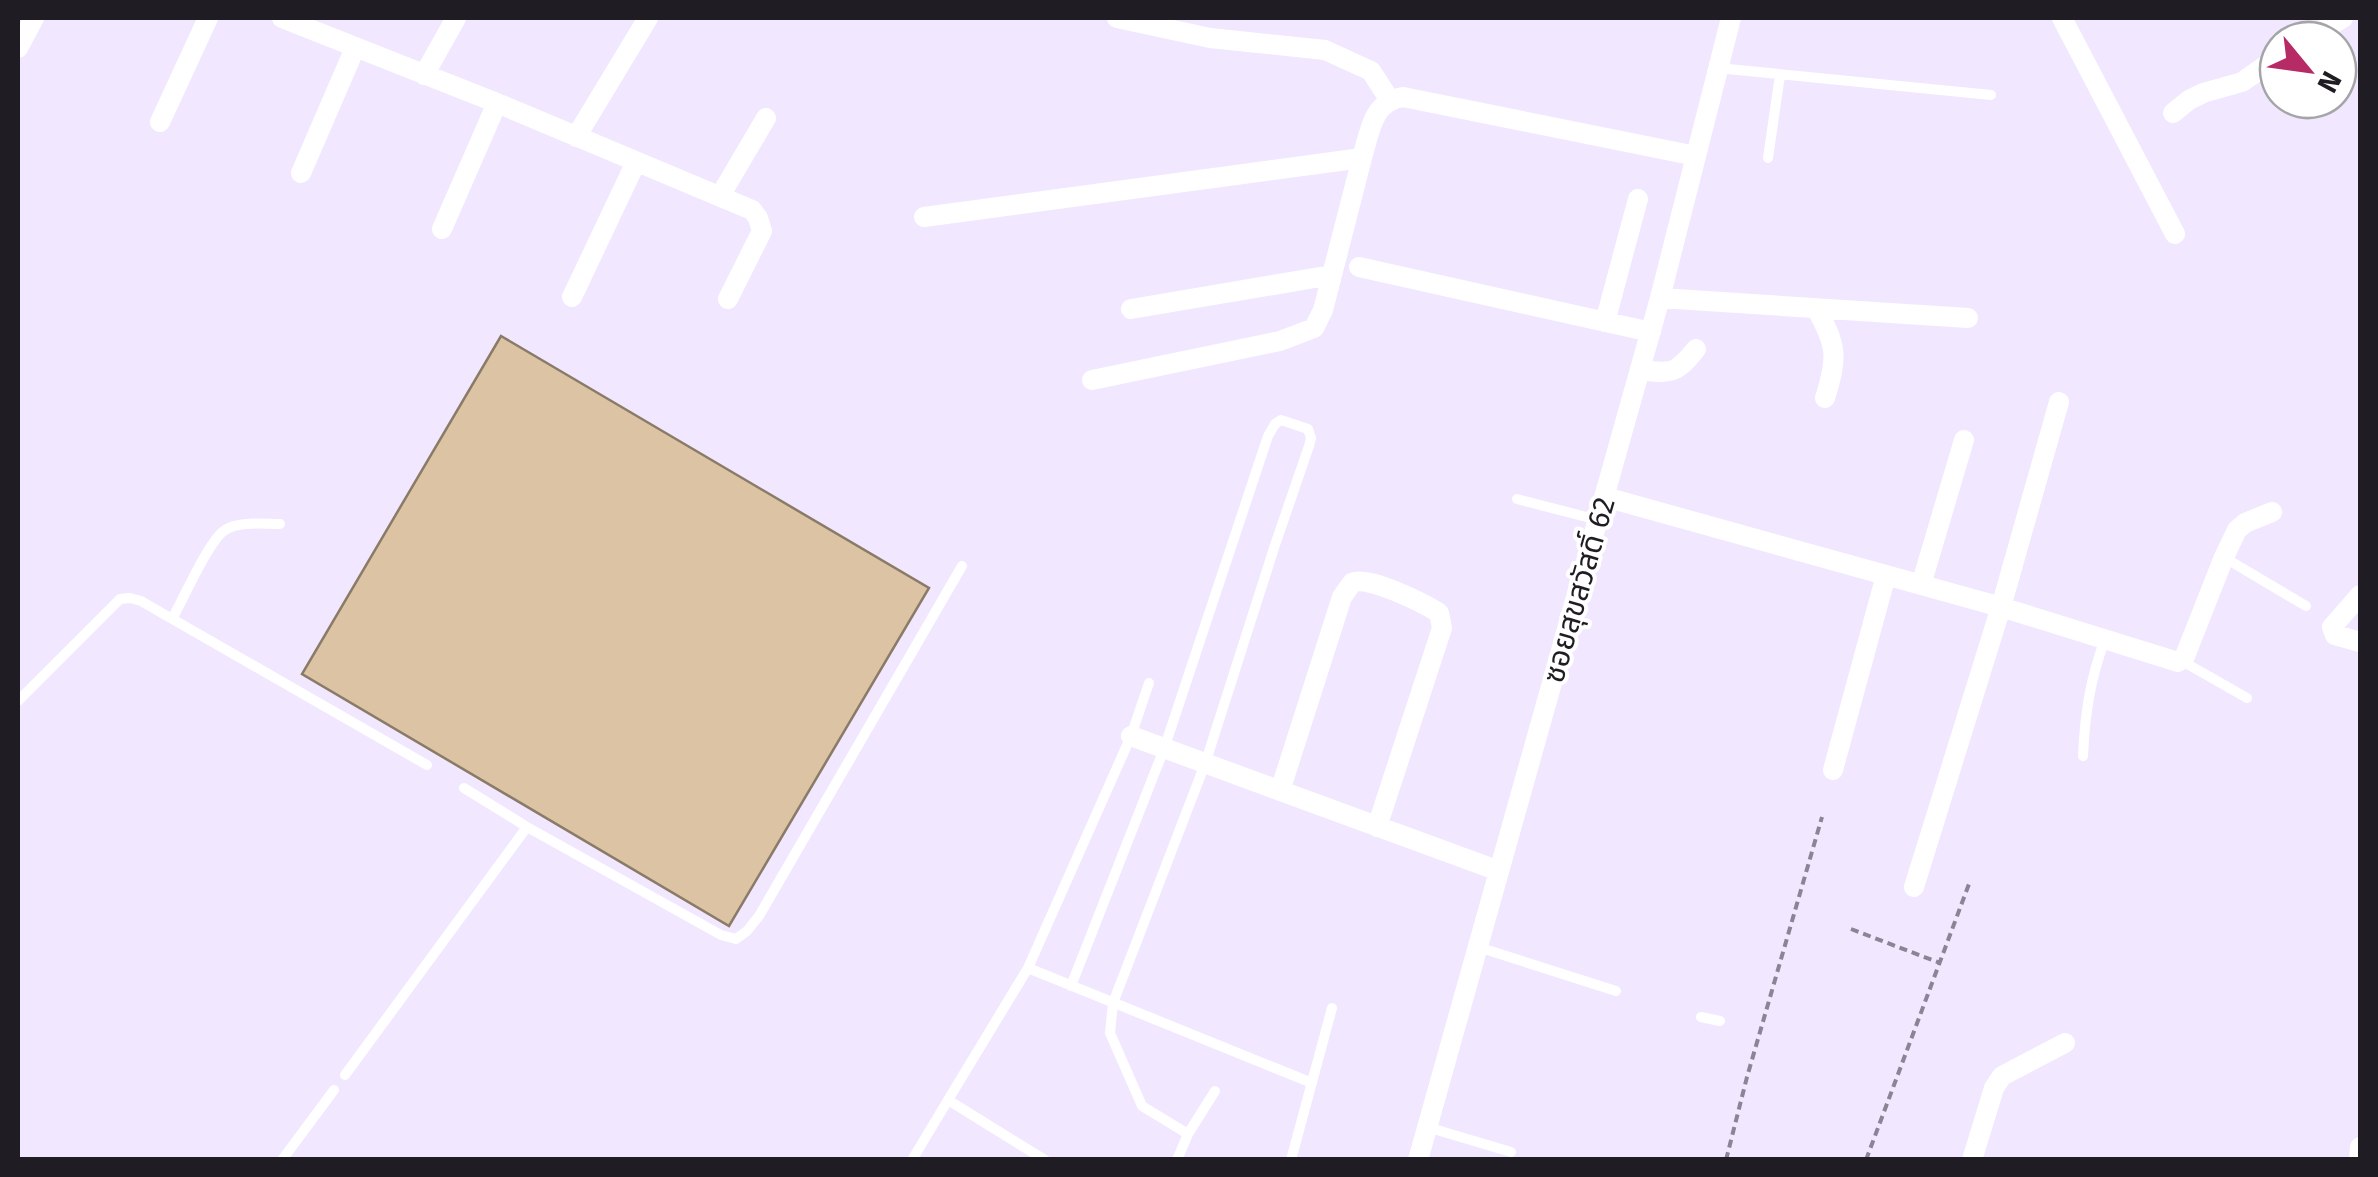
<svg xmlns="http://www.w3.org/2000/svg" width="2378" height="1177" viewBox="0 0 2378 1177" font-family="'Fira Sans','Noto Sans Thai',sans-serif">
	<style>
		.building { fill: #dbc3a3; stroke: #897b67; stroke-width: 2.5 }
		.lines { fill: none; stroke-linecap: round; stroke-linejoin: round }
		.path { stroke: #8b8494; stroke-width: 4; stroke-dasharray: 8 5; stroke-linecap: butt }
		.service { stroke: #fff; stroke-width: 10 }
		.minor { stroke: #fff; stroke-width: 20 }
		.labels { text-anchor: middle; stroke-width: 8; stroke-linejoin: round; paint-order: stroke }
		.street-label { font-size: 30px; fill: #1f1c24; stroke: #fff }
	</style>
	<rect width="100%" height="100%" fill="#f1e7ff"/>
	<path class="building" d="M501,336l428,252 -200,338 -427,-252z"/>
	<g class="lines">
		<path class="path" d="M1851,929l89,34
			M1726,1160l21,-83 75,-260
			M1866,1160l103,-276"/>
		<path class="service" d="M1718,68l273,27
			M1768,158l12,-83
			M1517,499l81,21
			M2225,558l81,48
			M172,619c11,-19 37,-79 53,-89 14,-9 38,-6 55,-6
			M2182,661l65,37
			M18,701l102,-102 10,-1 11,3 286,164
			M2083,756c2,-43 7,-76 22,-117
			M464,788l63,39
			M1478,947l138,44
			M1028,968l284,115
			M1071,986l93,-237 104,-313 7,-12 6,-4 27,9 3,9 -2,8 -34,99 -70,219 -92,239 -3,30 32,73 46,28 27,-43
			M1701,1017l19,4
			M345,1075l182,-248 194,108 15,4 11,-8 12,-15 203,-350
			M948,1100l80,-132 103,-232 18,-53
			M1427,1127l84,25
			M282,1160l52,-70
			M912,1160l36,-60 97,60
			M1177,1160l11,-26
			M1291,1160l41,-152"/>
		<path class="minor" d="M282,18l215,85 255,107 6,8 4,13 -34,68
			M1117,18l93,20 115,12 46,21 18,28
			M2062,18l113,216
			M2306,40l37,-22
			M18,48l16,-30
			M424,75l32,-57
			M2173,113l16,-13 14,-7 39,-11 36,-25
			M160,122l48,-104
			M576,137l72,-119
			M301,173l54,-125
			M720,196l46,-78
			M924,217l438,-59c8,-27 10,-56 41,-61l293,59
			M442,229l55,-126
			M1359,267l292,65
			M572,297l64,-135
			M1660,298l308,20
			M1816,308c21,38 22,48 9,90
			M1131,309l201,-34
			M1605,322l33,-123
			M1640,370c31,4 36,4 56,-21
			M1092,380l188,-39 34,-13 9,-18 39,-152
			M1605,497l396,110 177,55 7,-6 39,-99 13,-27 8,-7 27,-11
			M1921,585l43,-145
			M2360,595l-28,32 3,8 25,7
			M1131,736l368,135
			M1833,770l53,-195
			M1280,791l62,-194c1,-1 9,-13 10,-14 14,-9 73,21 87,30l3,15 -65,199
			M1914,887l87,-280 58,-205
			M1418,1160l242,-862 71,-280
			M1972,1160l22,-72 8,-12 63,-33
			M2359,1160l1,-13"/>
	</g>
	<g class="labels">
		<g class="street-label">
			<text transform="translate(1579 590) rotate(-74)" y="10">ซอยสุขสวัสดิ์ 62</text>
		</g>
	</g>
	<rect width="2378" height="1177" fill="none" stroke="#1f1c24" stroke-width="40"/>
	<g transform="translate(2308 70) rotate(119)"><circle r="48" fill="#ffffff" stroke="#a5a4a7" stroke-width="2.5"/>
	<path d="M0-8L18 38L0 25L-18 38Z" fill="#b62b65"/>
	<text y="-15" font-size="28" font-weight="bold" text-anchor="middle" fill="#1f1c24">N</text>
	</g>
</svg>
